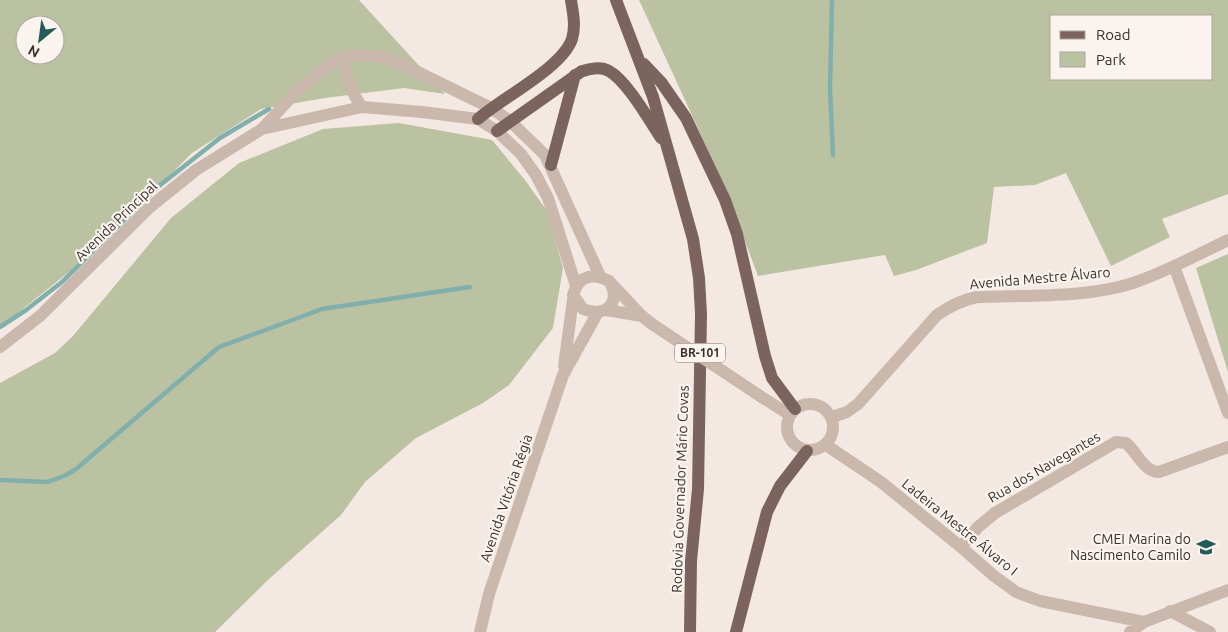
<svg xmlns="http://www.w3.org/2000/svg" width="1228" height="632" viewBox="0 0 1228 632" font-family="Ubuntu,sans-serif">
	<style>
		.green { fill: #bbc2a1; fill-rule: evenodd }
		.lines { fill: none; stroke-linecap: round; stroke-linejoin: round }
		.stream { stroke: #81b0ac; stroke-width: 4.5 }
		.minor { stroke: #cbb8ad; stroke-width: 12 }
		.tertiary { stroke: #cbb8ad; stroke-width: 12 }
		.primary { stroke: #7b645d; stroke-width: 12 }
		.minor-bridge { stroke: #cbb8ad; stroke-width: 12 }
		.labels { text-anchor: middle; stroke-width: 4.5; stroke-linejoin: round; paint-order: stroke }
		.shield { fill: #faf3ee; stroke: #746a66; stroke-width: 1 }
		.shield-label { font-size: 12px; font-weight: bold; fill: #3a2f2c }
		.street-label { font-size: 14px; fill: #3a2f2c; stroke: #faf3ee }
		.poi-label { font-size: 14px; fill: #3a2f2c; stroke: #faf3ee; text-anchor: end }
	</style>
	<rect width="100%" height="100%" fill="#f3e9e2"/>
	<path class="green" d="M0,0h359l86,94 -41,-6 -79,10 -64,11 -69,44 -98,99 -94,75zM25,25h30v30h-30z
		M639,0h589v194l-66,25 8,18 -59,29 -45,-93 -31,12 -41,2 -7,56 -71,27 -22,6 -9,-21 -127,21 -34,-91zM1052,16h160v63h-160z
		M399,123l93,17 33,40 22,31 16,57 -10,60 -44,57 -26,18 -67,35 -51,44 -24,33 -71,63 -55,54h-215v-249l55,-30 18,-17 98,-118 68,-55 84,-34z
		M1228,254v118l-32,-104z"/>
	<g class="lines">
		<path class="stream" d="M832,0l-2,89 3,66
			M0,327l26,-17 36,-28 97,-96 61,-48 49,-29
			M0,480l48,2 18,-7 10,-6 143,-122 103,-38 148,-22"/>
		<path class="minor" d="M1174,266l54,147
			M609,281l33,35 10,8
			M606,310l36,6
			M760,396l30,19
			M787 427a23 23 0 1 1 46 0a23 23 0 1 1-46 0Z
			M832,417l15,-5 11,-8 79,-89c13,-9 25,-15 40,-18 48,-2 111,1 156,-14 33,-11 64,-28 95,-43
			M826,445l55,37 80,65 33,29 22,16 24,9 104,21
			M961,547l17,-20 17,-14 121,-71 10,1c11,9 18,29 33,29l69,-25
			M1170,611l40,21
			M1130,632l14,-10 84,-32"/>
		<path class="tertiary" d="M344,57c2,20 6,34 18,50
			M262,129l100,-22 60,5 56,7 19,12 24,23 15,21 12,23 28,88
			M0,347l40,-31 110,-109 46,-37 66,-41 34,-37 29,-24 19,-11 17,-2 16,1 20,6 94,46 19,13 35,34 55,121
			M564,366l10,-74c6,-17 20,-19 35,-11 13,22 -3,37 -26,28l-10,-14
			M480,632l9,-38 74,-219 35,-63"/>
		<path class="primary" d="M616,0l37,97 40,142 6,39 2,36 -3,175 -7,72 -1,71
			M644,64l17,18 25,36 39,82 12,34 28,122 7,22 23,31
			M478,119c25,-22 84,-51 94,-80 4,-13 1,-26 -1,-39
			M497,131l85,-60c9,-2 18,-5 27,0 18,10 40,49 52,67
			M551,165l24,-90
			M736,632l31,-120 13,-26 27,-35"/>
		<path class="minor-bridge" d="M652,324l108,72"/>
	</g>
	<defs>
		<g id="school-bare" transform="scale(1.5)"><path d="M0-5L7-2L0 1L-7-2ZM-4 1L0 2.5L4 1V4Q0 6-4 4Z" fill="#225b58" stroke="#faf3ee" stroke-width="2.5" paint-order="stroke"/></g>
	</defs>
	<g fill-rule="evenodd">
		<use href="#school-bare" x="1206" y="547"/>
	</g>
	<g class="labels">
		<rect class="shield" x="675" y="343.5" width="50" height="19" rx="4"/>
		<g class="shield-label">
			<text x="700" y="357">BR-101</text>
		</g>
		<g class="street-label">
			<text transform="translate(116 221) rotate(-44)" y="5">Avenida Principal</text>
			<text transform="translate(1040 278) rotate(-5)" y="5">Avenida Mestre Álvaro</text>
			<text transform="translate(1044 467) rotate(-30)" y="5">Rua dos Navegantes</text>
			<text transform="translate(680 489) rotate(-88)" y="5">Rodovia Governador Mário Covas</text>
			<text transform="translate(506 498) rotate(-71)" y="5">Avenida Vitória Régia</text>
			<text transform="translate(960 527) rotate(39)" y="5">Ladeira Mestre Álvaro I</text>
		</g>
		<g class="poi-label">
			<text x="1191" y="544">CMEI Marina do<tspan x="1191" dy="16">Nascimento Camilo</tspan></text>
		</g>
	</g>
	<rect x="1050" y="15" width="162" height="65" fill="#faf3ee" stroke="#ada5a0"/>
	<rect x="1060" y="31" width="25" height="8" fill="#7b645d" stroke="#ada5a0"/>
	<text x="1096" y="40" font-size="15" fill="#3a2f2c">Road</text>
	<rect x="1060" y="52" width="25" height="15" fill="#bbc2a1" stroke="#ada5a0"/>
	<text x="1096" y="65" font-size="15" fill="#3a2f2c">Park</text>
	<g transform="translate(40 40) rotate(209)"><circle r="24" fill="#faf3ee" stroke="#ada5a0"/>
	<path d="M0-4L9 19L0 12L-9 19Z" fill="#225b58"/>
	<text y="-8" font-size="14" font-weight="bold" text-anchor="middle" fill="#3a2f2c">N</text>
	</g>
</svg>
